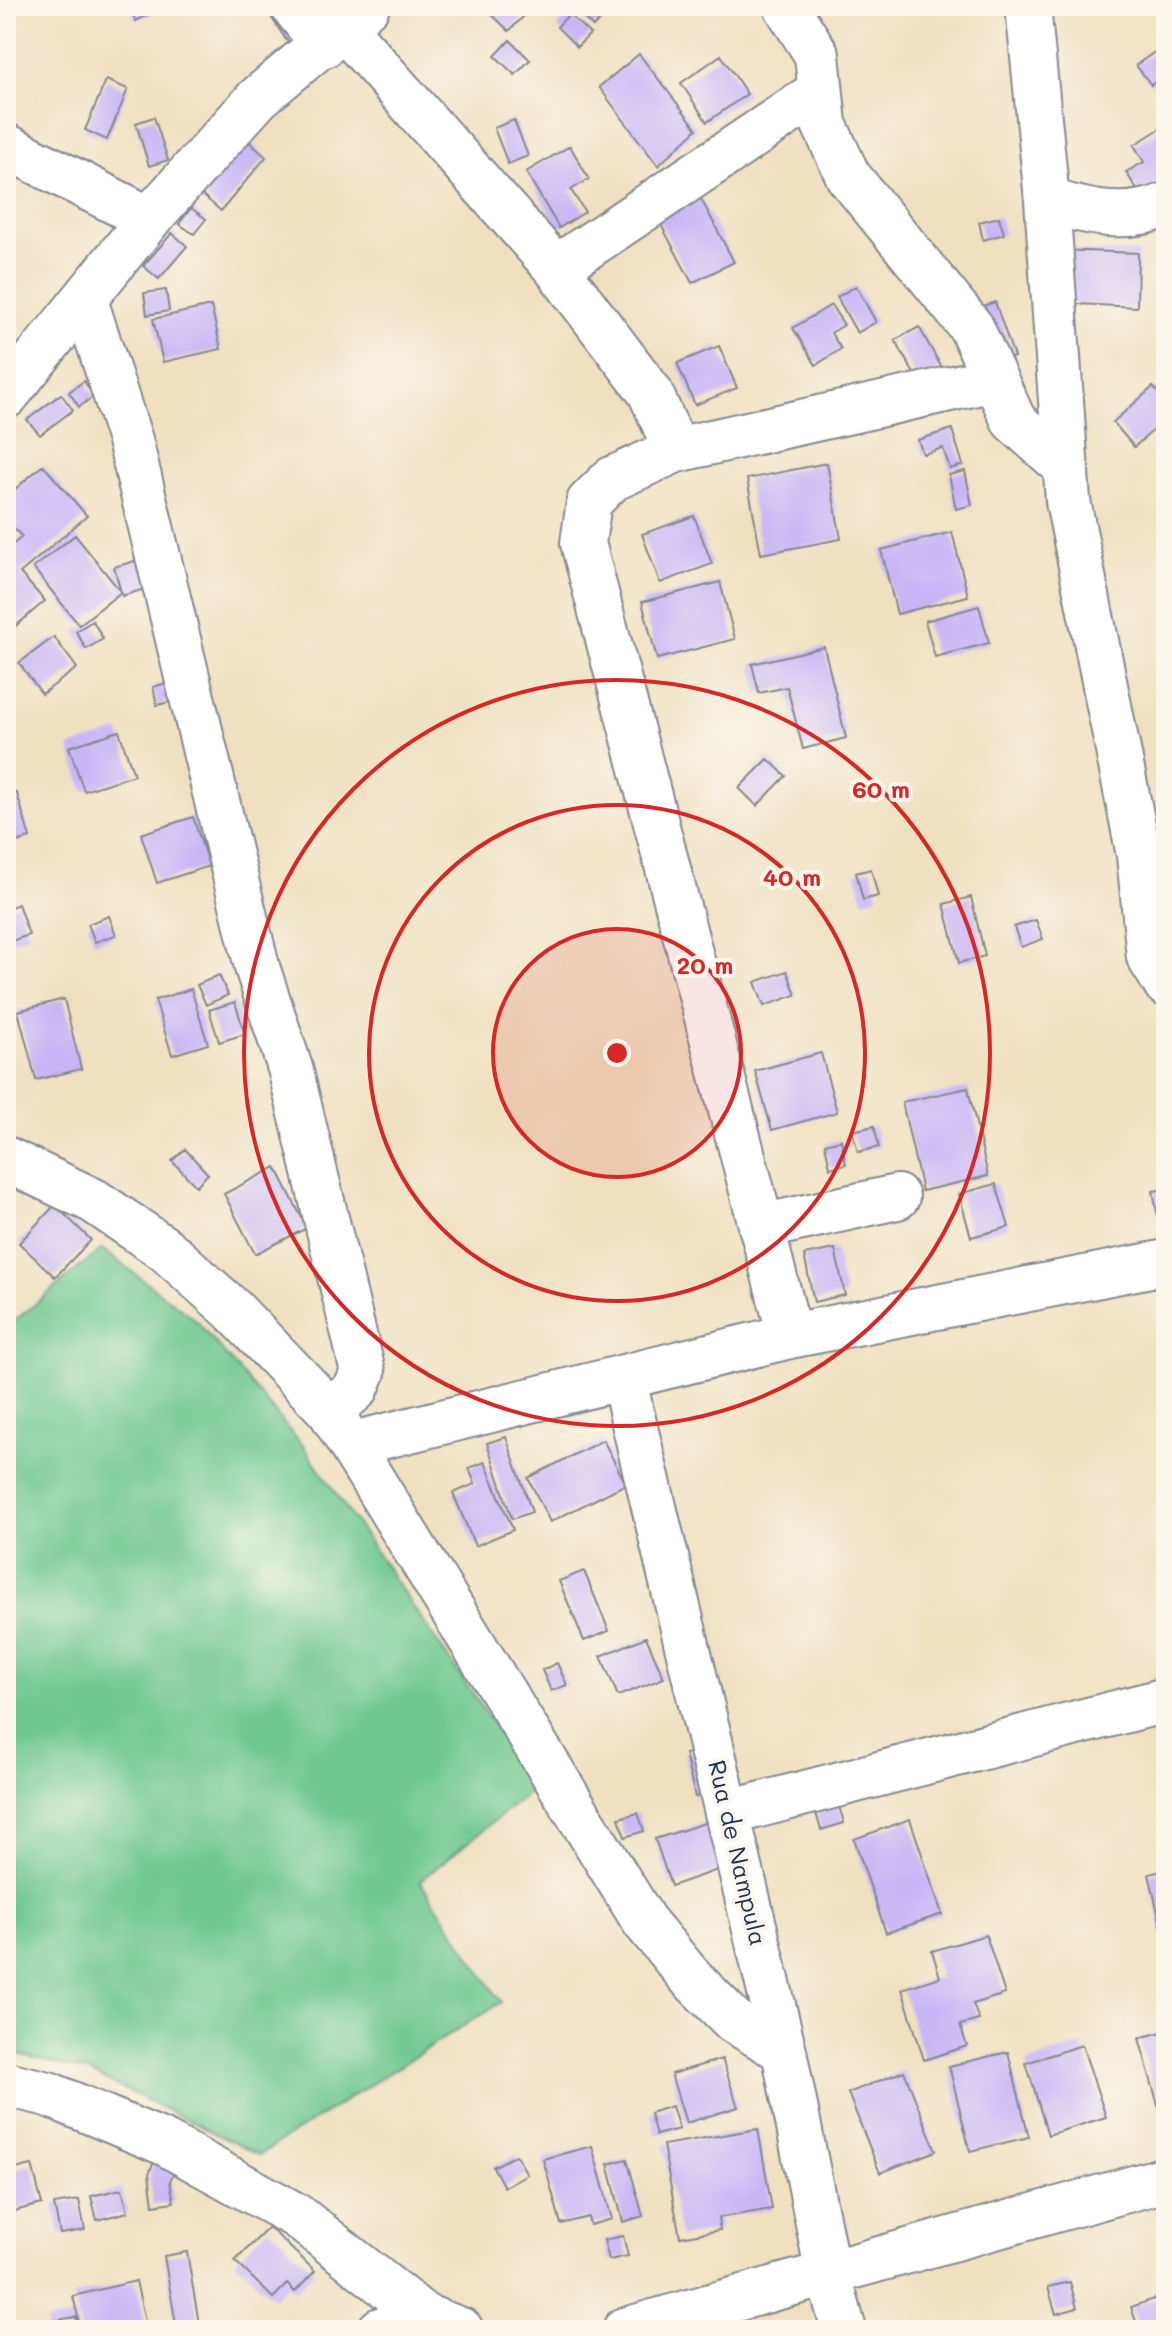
<svg xmlns="http://www.w3.org/2000/svg" width="1172" height="2336" viewBox="0 0 1172 2336" font-family="Mali,sans-serif">
	<style>
		.green { fill: #71c990; stroke: #467c77; stroke-width: 2 }
		.building { fill: #c7b5f6 }
		.lines { fill: none; stroke-linecap: round; stroke-linejoin: round }
		.minor-casing { stroke: #85888f; stroke-width: 48 }
		.minor { stroke: #fff; stroke-width: 44 }
		.ring { fill: none; stroke: #d62828; stroke-width: 4 }
		.labels { text-anchor: middle; stroke-width: 8; stroke-linejoin: round; paint-order: stroke }
		.street-label { font-size: 24px; fill: #1b2f5e; stroke: #fbf7ec }
		.centre { fill: #d62828; stroke: #fbf7ec; stroke-width: 4 }
		.ring-label { font-size: 24px; text-anchor: middle; font-weight: bold; fill: #d62828; stroke: #fbf7ec; stroke-width: 8; stroke-linejoin: round; paint-order: stroke }
	</style>
	<rect width="100%" height="100%" fill="#fbf7ec"/>
	<filter id="ink" filterUnits="userSpaceOnUse"><feTurbulence type="fractalNoise" baseFrequency=".0125" numOctaves="2"/><feDisplacementMap in="SourceGraphic" scale="16" xChannelSelector="R" yChannelSelector="G"/><feConvolveMatrix kernelMatrix="1 2 1 2 8 2 1 2 1" color-interpolation-filters="sRGB"/></filter>
	<filter id="wash" filterUnits="userSpaceOnUse"><feTurbulence type="fractalNoise" baseFrequency=".006" numOctaves="4" result="noise"/><feDisplacementMap in="SourceGraphic" scale="32" xChannelSelector="R" yChannelSelector="G"/><feGaussianBlur stdDeviation="1.8" result="paint"/><feColorMatrix in="noise" values="0 0 0 0 0 0 0 0 0 0 0 0 0 0 0 0 0 1.4 0 .05"/><feComposite in="paint" operator="in"/></filter>
	<g filter="url(#wash)">
		<rect width="100%" height="100%" fill="#efe0c0"/>
		<path class="green" d="M102,1249l93,70 110,129 231,339 -116,94 81,121 -242,153 -170,-83 -83,-21v-723z"/>
		<g id="blocks">
			<path class="building" d="M128,6h23l3,6 -18,9z
				M270,6h17l17,27 -15,11 -23,-35z
				M483,6h51l-25,25z
				M578,6h25l5,5 -15,16 -18,-17z
				M569,14l21,20 -13,13 -20,-20z
				M510,40l20,20 -15,15 -20,-19z
				M1159,49l7,10v15l-15,11 -15,-20z
				M639,54l58,75 -39,37 -59,-79z
				M721,55l26,39 -40,28 -26,-39z
				M106,80l22,9 -21,51 -22,-10z
				M154,117l14,43 -19,6 -13,-43z
				M514,120l14,36 -20,8 -14,-36z
				M1166,125v63l-22,13 -18,-29 18,-10 -10,-17z
				M245,138l21,19 -45,54 -22,-19z
				M570,146l19,33 -18,11 14,22 -26,16 -33,-56z
				M698,193l36,69 -42,21 -36,-68z
				M191,208l15,11 -12,15 -15,-10z
				M999,217l5,17 -21,6 -4,-18z
				M172,233l15,13 -28,33 -16,-13z
				M1060,250l78,3 -1,54 -79,-4z
				M856,286l20,36 -19,11 -20,-36z
				M166,290l3,21 -22,4 -3,-22z
				M995,302l19,55 -23,9 -20,-56z
				M831,305l13,20 -13,8 10,16 -25,16 -23,-37z
				M211,306l10,43 -58,13 -10,-43z
				M919,327l23,41 -24,13 -23,-41z
				M719,346l18,42 -42,17 -18,-42z
				M84,381l10,15 -15,11 -10,-15z
				M1153,387l13,15v17l-32,28 -21,-25z
				M61,394l12,16 -33,25 -13,-15z
				M952,429l11,36 -13,4 -7,-21 -20,6 -5,-14z
				M827,463l14,76 -80,15 -14,-75z
				M43,465l44,51 -67,57 25,28 -34,29 -5,-6v-74l16,-13 -16,-18v-22z
				M965,471l7,34 -16,4 -7,-34z
				M694,516l18,48 -52,19 -18,-49z
				M952,532l16,64 -71,18 -16,-64z
				M75,535l46,57 -42,33 -46,-57z
				M146,558l8,28 -32,10 -8,-29z
				M720,582l15,57 -78,20 -15,-57z
				M979,606l10,37 -54,14 -10,-36z
				M93,621l10,18 -17,10 -10,-18z
				M54,637l23,31 -35,26 -23,-31z
				M824,647l22,91 -43,11 -16,-62 -28,6 -7,-29z
				M173,681l5,19 -21,5 -4,-18z
				M119,731l15,44 -50,16 -15,-44z
				M768,759l18,17 -29,30 -18,-18z
				M17,793l13,45 -24,7v-49z
				M193,817l16,49 -52,17 -16,-49z
				M871,869l7,27 -15,4 -7,-27z
				M971,897l14,59 -26,7 -15,-59z
				M18,904l11,31 -23,8v-34z
				M109,916l7,19 -21,7 -7,-18z
				M1036,920l7,19 -22,8 -7,-20z
				M787,971l9,24 -32,11 -9,-24z
				M219,975l9,20 -22,10 -9,-20z
				M191,989l17,55 -36,11 -17,-55z
				M64,999l17,70 -45,11 -18,-69z
				M235,1002l10,32 -26,8 -10,-32z
				M821,1053l16,59 -65,18 -17,-59z
				M968,1088l20,88 -66,15 -20,-89z
				M874,1126l5,21 -21,5 -6,-21z
				M841,1140l5,24 -16,4 -5,-24z
				M185,1149l23,25 -12,12 -24,-25z
				M276,1167l31,61 -52,26 -31,-60z
				M996,1184l13,43 -38,10 -12,-43z
				M1166,1189v27l-8,1 -5,-26z
				M55,1205l36,35 -36,37 -36,-34z
				M835,1249l10,46 -31,7 -10,-47z
				M506,1437l26,75 -20,7 -25,-76z
				M603,1440l23,44 -76,38 -22,-44z
				M485,1462l28,68 -38,16 -22,-53 22,-9 -6,-16z
				M584,1571l25,60 -25,10 -25,-60z
				M646,1637l18,41 -46,18 -17,-40z
				M557,1663l10,22 -16,6 -9,-21z
				M700,1750l10,44 -15,3 -10,-43z
				M837,1799l7,24 -23,7 -7,-24z
				M638,1813l6,18 -19,6 -6,-19z
				M717,1819l15,46 -61,21 -16,-47z
				M910,1819l32,95 -56,19 -32,-94z
				M1166,1870v59l-4,1 -13,-56z
				M986,1935l19,59 -32,10 6,16 -19,5 7,21 -43,14 -22,-71 38,-12 -8,-26z
				M1166,2031v72l-8,2 -19,-67z
				M1082,2045l24,72 -58,18 -22,-72z
				M1008,2052l21,85 -59,14 -21,-85z
				M722,2059l16,48 -52,16 -15,-49z
				M904,2071l32,80 -56,22 -32,-80z
				M672,2106l7,23 -23,6 -6,-22z
				M758,2129l14,80 -54,9 2,12 -40,7 -17,-92z
				M592,2146l20,73 -22,6 -2,-8 -27,7 -18,-65z
				M158,2151l21,10 -9,20 4,21 -21,3 -4,-31z
				M516,2155l11,19 -23,13 -11,-20z
				M627,2159l16,57 -20,6 -15,-58z
				M32,2165l10,39 -36,9v-42z
				M122,2189l6,23 -31,8 -6,-24z
				M79,2200l6,30 -25,4 -6,-30z
				M269,2227l46,44 -20,21 -8,-8 -14,14 -38,-37z
				M623,2236l5,20 -19,4 -5,-20z
				M187,2252l13,78h-23l-13,-74z
				M136,2281l11,49h-66l-8,-34z
				M1070,2282l7,26 -21,6 -8,-27z
				M1166,2295v35h-27l-8,-23z
				M76,2317l2,13h-31l-2,-8z"/>
		</g>
	</g>
	<g filter="url(#ink)">
		<use href="#blocks" fill-opacity="0" stroke="#85888f" stroke-width="2"/>
		<g class="lines">
			<g class="minor-casing">
				<path id="minor" d="M293,6l31,39
					M786,6l31,49 7,69 24,52 123,151 43,94 52,46
					M1028,6l19,194 21,301 71,354 10,102 17,27
					M343,27l213,241 94,124 26,58
					M6,146l143,73
					M1047,200c40,13 78,22 119,5
					M556,268l264,-177
					M85,300l45,140 127,527 33,101 73,304 -7,17 -26,22
					M6,396l143,-177 109,-121 109,-92
					M6,1159l88,42 71,48 68,61 97,101 314,510 47,57 43,43 50,30
					M761,1227l136,-30
					M790,1336l-207,-793 6,-41 23,-23 64,-29 318,-71
					M623,1377l161,674 44,223 16,56
					M353,1444l437,-108 376,-74
					M728,1813l438,-113
					M6,2084l42,10 117,49 132,73 127,100 -44,14
					M424,2316l37,14
					M625,2330l541,-151"/>
			</g>
			<use href="#minor" class="minor"/>
		</g>
	</g>
	<circle cx="617" cy="1053" r="124" fill="#d62828" fill-opacity=".12"/>
	<g class="ring">
		<circle cx="617" cy="1053" r="124"/>
		<circle cx="617" cy="1053" r="248"/>
		<circle cx="617" cy="1053" r="373"/>
	</g>
	<g class="labels">
		<g class="street-label">
			<text transform="translate(737 1853) rotate(77)" y="8">Rua de Nampula</text>
		</g>
	</g>
	<circle cx="617" cy="1053" r="12" class="centre"/>
	<g class="ring-label">
		<text x="881" y="798">60 m</text>
		<text x="792" y="886">40 m</text>
		<text x="705" y="974">20 m</text>
	</g>
	<rect width="1172" height="2336" fill="none" stroke="#fbf7ec" stroke-width="32"/>
</svg>
